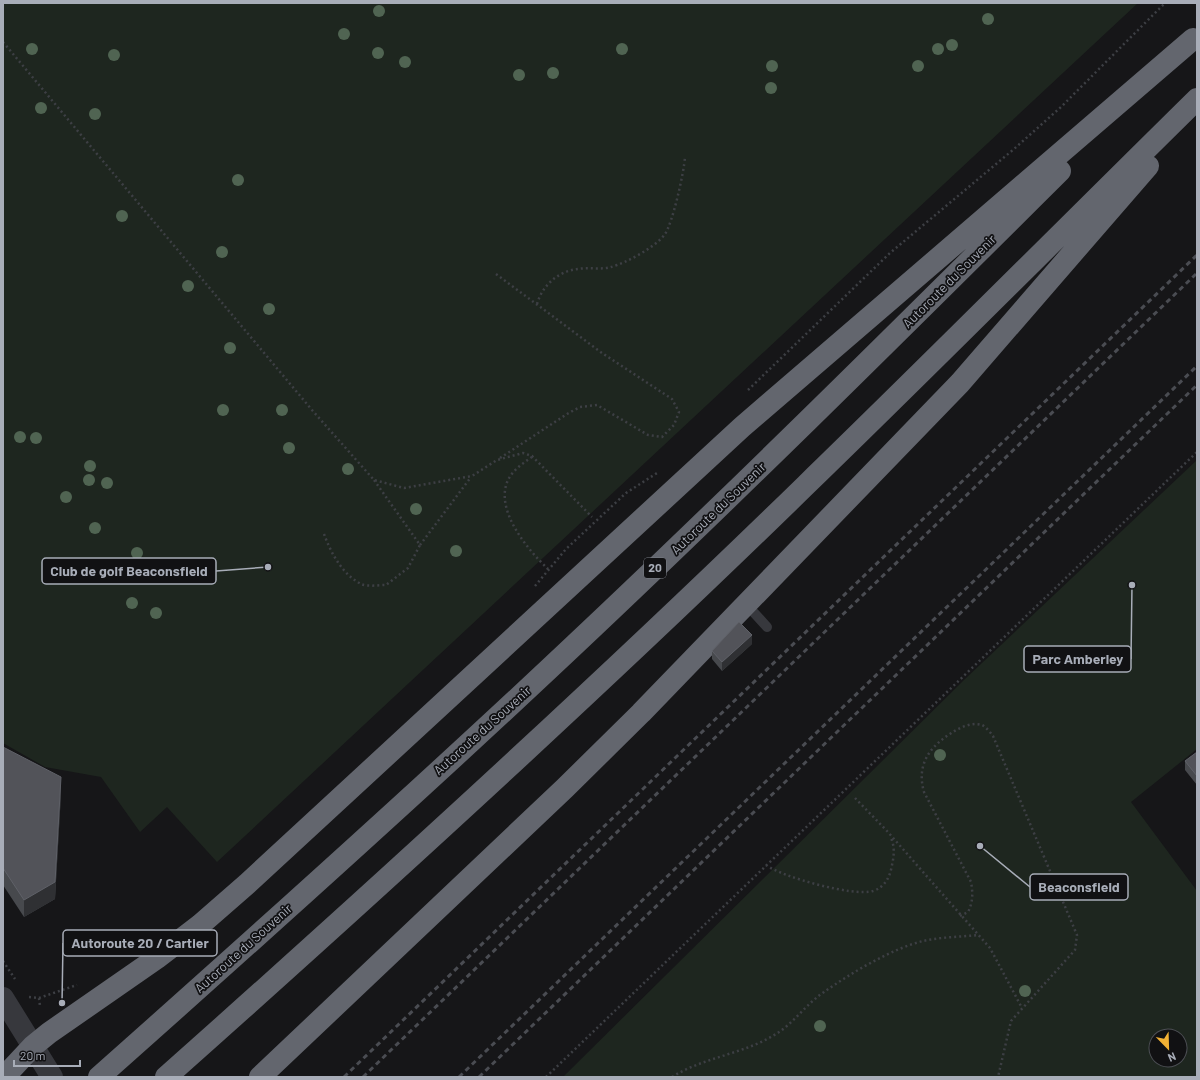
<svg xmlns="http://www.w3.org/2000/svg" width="1200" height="1080" viewBox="0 0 1200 1080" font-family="Barlow,sans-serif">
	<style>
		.green { fill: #1e261f; fill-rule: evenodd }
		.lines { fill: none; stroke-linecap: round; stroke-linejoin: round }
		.path { stroke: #3d3f44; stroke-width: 2.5; stroke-dasharray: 2 3; stroke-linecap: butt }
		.service { stroke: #37383d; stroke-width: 10 }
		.tertiary { stroke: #37383d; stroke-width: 22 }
		.motorway { stroke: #63666e; stroke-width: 22 }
		.rail { stroke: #4a4c52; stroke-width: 3; stroke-dasharray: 5 4; stroke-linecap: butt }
		.tree { fill: #506452 }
		.wall { fill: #47494d }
		.shaded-wall { fill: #2f3033 }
		.building { fill: #525359; stroke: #5f6168 }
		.labels { text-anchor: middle; stroke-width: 3.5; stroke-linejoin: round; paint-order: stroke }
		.shield { fill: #111113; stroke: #7b7e86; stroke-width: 1 }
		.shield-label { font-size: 12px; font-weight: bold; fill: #a8adb8 }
		.street-label { font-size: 13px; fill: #a8adb8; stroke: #111113 }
		.leader { fill: none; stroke: #a8adb8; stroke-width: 1.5 }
		.callout-dot { fill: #a8adb8; stroke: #111113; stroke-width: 1.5 }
		.callout { fill: #111113; stroke: #a8adb8; stroke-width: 1.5 }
		.callout-label { font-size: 14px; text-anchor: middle; font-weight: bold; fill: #a8adb8 }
	</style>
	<rect width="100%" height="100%" fill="#161618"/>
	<path class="green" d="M3,3h1135l-921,859 -50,-55 -27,25 -39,-55 -56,-10 -42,-24z
		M1197,460v289l-66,53 66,89v186h-634l402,-398zM1156,1036h24v24h-24z"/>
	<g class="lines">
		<path class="path" d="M3,42l309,368 62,70 30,8 68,-12 25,-16 26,-7 9,3 60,61
			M496,274l106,79 70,46 7,13 -5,13 -12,12 -14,-2 -51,-30 -17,2 -13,7 -67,44
			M537,304c5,-18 21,-33 41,-35 11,-2 23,1 33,-2 15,-4 45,-20 54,-33 8,-12 19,-62 20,-77
			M748,390l142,-137 124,-104 47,-42 104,-104
			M532,457c-9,6 -19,13 -24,23 -14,30 20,70 40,89
			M324,534c7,19 18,40 37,50 6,3 18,1 25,1l22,-17 12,-23 -46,-65
			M420,545l51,-68
			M535,586l31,-37 60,-56 31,-20
			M855,798l32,33 103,117 32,60
			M766,865c16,12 88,32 107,26 12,-4 17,-14 19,-26 2,-9 3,-18 -1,-27
			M960,916l8,-4c5,-10 5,-19 3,-30l-47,-90c-8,-28 6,-46 29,-60 8,-5 19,-10 29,-7 4,2 8,7 11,11l84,199 -2,15 -64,71 -13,56
			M3,961l12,18
			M29,997l10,1 38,-13
			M39,998l1,8
			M546,1077l651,-625
			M672,1077c32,-20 72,-23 104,-43 18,-11 30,-30 48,-42 27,-19 67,-43 99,-51 18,-4 37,-4 55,-6"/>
		<path class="service" d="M746,604l21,23"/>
		<path class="tertiary" d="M3,998l49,79"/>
		<path class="motorway" d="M4,1077l29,-31 16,-13 108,-75 43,-33 47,-41 495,-457 451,-388
			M99,1077c152,-135 304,-271 452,-410 173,-162 341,-329 509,-496
			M166,1077c217,-193 432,-389 640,-592 131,-127 261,-258 391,-386
			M260,1077l305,-289 76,-75 319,-330 188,-217"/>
		<path class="rail" d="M344,1077l853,-822
			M363,1077l834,-804
			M459,1077l738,-711
			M479,1077l718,-692"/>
	</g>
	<g class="tree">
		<circle cx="379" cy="11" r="6"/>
		<circle cx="988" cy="19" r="6"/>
		<circle cx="344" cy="34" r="6"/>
		<circle cx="952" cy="45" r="6"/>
		<circle cx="32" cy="49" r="6"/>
		<circle cx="622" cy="49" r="6"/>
		<circle cx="938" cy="49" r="6"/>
		<circle cx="378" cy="53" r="6"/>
		<circle cx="114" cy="55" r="6"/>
		<circle cx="405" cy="62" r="6"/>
		<circle cx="772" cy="66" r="6"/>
		<circle cx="918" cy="66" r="6"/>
		<circle cx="553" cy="73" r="6"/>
		<circle cx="519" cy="75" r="6"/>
		<circle cx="771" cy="88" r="6"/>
		<circle cx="41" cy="108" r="6"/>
		<circle cx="95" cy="114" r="6"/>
		<circle cx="238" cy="180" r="6"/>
		<circle cx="122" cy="216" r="6"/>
		<circle cx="222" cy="252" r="6"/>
		<circle cx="188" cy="286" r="6"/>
		<circle cx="269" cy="309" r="6"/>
		<circle cx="230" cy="348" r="6"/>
		<circle cx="223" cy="410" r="6"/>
		<circle cx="282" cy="410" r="6"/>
		<circle cx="20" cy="437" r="6"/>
		<circle cx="36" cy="438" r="6"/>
		<circle cx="289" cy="448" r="6"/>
		<circle cx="90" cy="466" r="6"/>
		<circle cx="348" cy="469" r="6"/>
		<circle cx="89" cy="480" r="6"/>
		<circle cx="107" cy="483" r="6"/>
		<circle cx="66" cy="497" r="6"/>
		<circle cx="416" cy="509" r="6"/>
		<circle cx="95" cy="528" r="6"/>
		<circle cx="456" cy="551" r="6"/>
		<circle cx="137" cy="553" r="6"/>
		<circle cx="132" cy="603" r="6"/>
		<circle cx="156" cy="613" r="6"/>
		<circle cx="940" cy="755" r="6"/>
		<circle cx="1025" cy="991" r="6"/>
		<circle cx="820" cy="1026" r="6"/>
	</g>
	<path class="wall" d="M752,644l-30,27 -10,-12v-8z
		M3,747l58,47 -6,105 -31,18 -21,-32z
		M1197,752v33l-12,-15v-9z"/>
	<path class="shaded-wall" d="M752,635v9l-30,27v-9z
		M61,777v17l-6,105 -31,18v-17z"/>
	<path class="building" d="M739,622l13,13 -30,27 -10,-11z
		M3,747l58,30 -6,105 -31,18 -21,-32z
		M1197,752v24l-12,-15z"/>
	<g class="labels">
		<rect class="shield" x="644" y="558" width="22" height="20" rx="3"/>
		<g class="shield-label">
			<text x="655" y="572">20</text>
		</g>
		<g class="street-label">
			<text transform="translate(949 281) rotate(-45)" y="5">Autoroute du Souvenir</text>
			<text transform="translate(718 508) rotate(-44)" y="5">Autoroute du Souvenir</text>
			<text transform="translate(482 730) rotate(-42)" y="5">Autoroute du Souvenir</text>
			<text transform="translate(243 948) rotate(-42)" y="5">Autoroute du Souvenir</text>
		</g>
	</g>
	<path class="leader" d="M268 567L216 571M1132 585L1131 659M980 846L1030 887M62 1003L63 943"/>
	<g class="callout-dot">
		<circle cx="268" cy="567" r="4"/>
		<circle cx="1132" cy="585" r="4"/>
		<circle cx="980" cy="846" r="4"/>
		<circle cx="62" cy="1003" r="4"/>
	</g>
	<g class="callout">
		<rect x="42" y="558" width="174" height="26" rx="4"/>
		<rect x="1024" y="646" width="107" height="26" rx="4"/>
		<rect x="1030" y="874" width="98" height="26" rx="4"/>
		<rect x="63" y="930" width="154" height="26" rx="4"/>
	</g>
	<g class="callout-label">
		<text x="129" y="576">Club de golf Beaconsfield</text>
		<text x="1078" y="664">Parc Amberley</text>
		<text x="1079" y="892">Beaconsfield</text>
		<text x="140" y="948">Autoroute 20 / Cartier</text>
	</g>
	<rect width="1200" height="1080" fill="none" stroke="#a8adb8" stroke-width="8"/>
	<g transform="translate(1168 1048) rotate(157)"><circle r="19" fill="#111113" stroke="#4d4f55"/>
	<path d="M0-3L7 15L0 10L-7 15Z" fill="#f2b134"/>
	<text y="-6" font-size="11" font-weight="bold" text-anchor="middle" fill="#a8adb8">N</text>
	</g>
	<path d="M14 1060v6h66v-6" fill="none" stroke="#a8adb8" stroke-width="2"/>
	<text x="20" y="1060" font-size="12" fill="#a8adb8" stroke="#111113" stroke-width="3" paint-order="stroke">20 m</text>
</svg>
